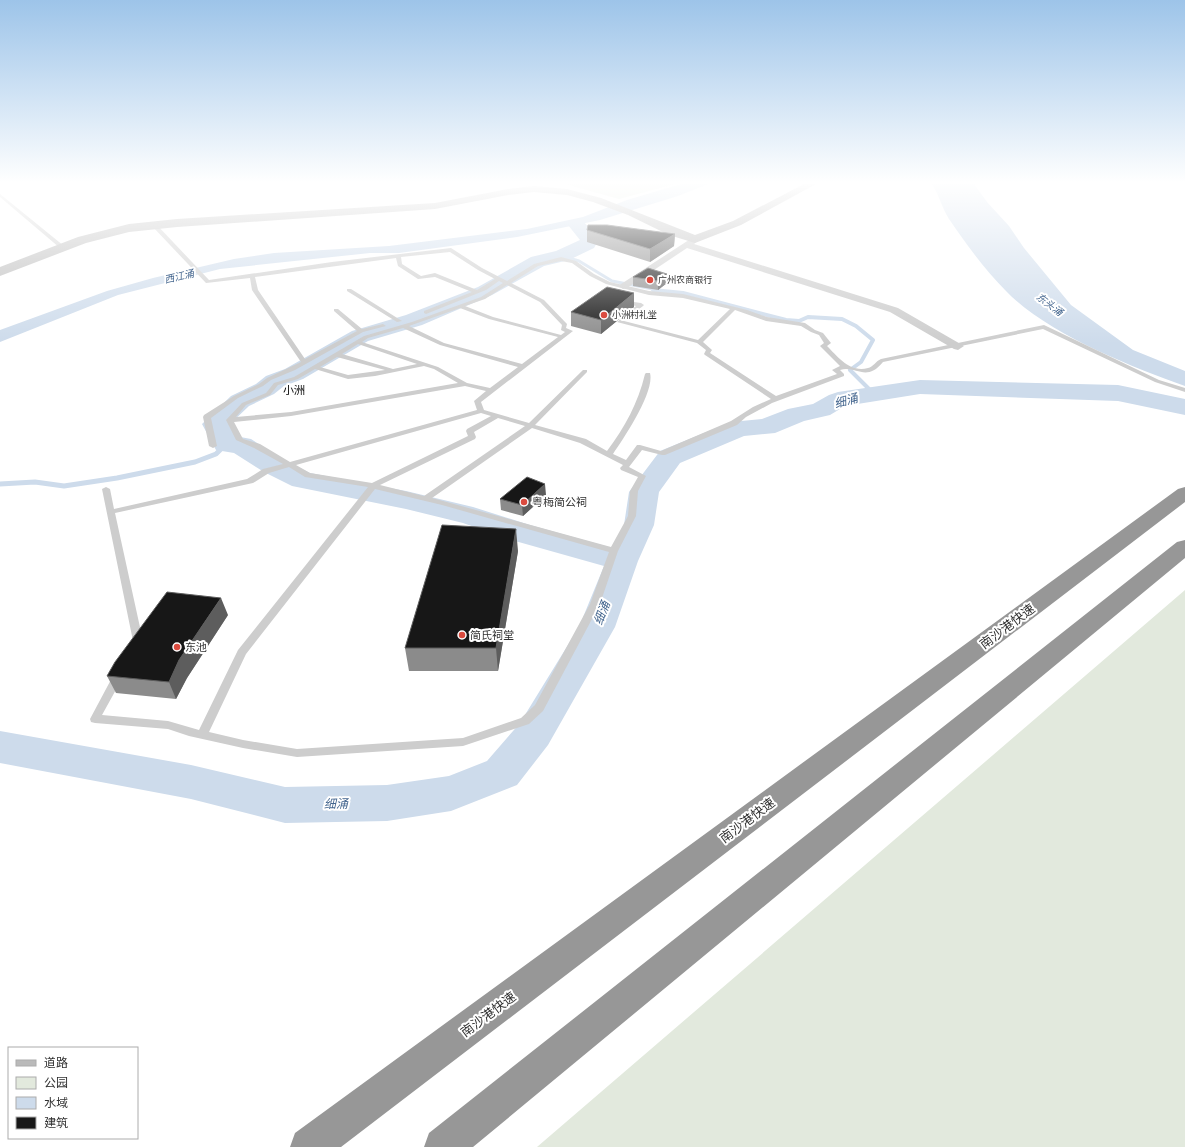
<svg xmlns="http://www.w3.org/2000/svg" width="1185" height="1147" viewBox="0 0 1185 1147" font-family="'Titillium Web','Noto Sans SC',sans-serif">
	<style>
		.green { fill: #e2e9dd }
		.water { fill: #cddbeb }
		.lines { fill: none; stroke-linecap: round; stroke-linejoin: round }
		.stream-far2 { stroke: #cddbeb; stroke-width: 3 }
		.stream-far1 { stroke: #cddbeb; stroke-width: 4 }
		.stream { stroke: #cddbeb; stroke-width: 5 }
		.river { fill: #cddbeb; fill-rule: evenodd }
		.lane { fill: #cdcdcd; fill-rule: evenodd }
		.street { fill: #cdcdcd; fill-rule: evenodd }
		.secondary { fill: #bababa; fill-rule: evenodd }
		.highway { fill: #979797; fill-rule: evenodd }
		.wall { fill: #8b8b8b }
		.shaded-wall { fill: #5d5d5d }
		.building { fill: #171717; stroke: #5d5d5d }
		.poi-dot { fill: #db4b3f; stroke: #fff; stroke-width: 1.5 }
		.labels { text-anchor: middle; stroke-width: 4; stroke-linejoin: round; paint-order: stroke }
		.far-poi-label { font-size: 9px; fill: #303030; stroke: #fff; text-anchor: start }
		.far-water-label { font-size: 10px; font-style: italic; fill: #43658e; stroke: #fff }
		.far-quarter-label { font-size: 11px; fill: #000; stroke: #fff }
		.poi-label { font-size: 11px; fill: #303030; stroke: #fff; text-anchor: start }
		.water-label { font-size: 12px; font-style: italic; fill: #43658e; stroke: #fff }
		.near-street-label { font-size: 13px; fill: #303030; stroke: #fff }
	</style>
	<rect width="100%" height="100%" fill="#fff"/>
	<path class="green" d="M565,184h110l-56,15z
		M1185,590v557h-648z"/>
	<path class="water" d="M681,184h27l-30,12 -78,24 -83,17 -118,16h-29l-150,16 -102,26 -118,47v-12l107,-39 46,-13 81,-19 40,-6 115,-7 138,-17 56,-12 44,-17z
		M932,184h42l13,18 22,24 15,22 47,57 62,45 52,21v15c-54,-19 -139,-53 -179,-95 -21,-21 -40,-47 -57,-72 -7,-11 -10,-24 -17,-35z"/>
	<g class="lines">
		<path class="stream-far2" d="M562,256l17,5 33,20 51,10"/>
		<path class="stream-far1" d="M653,290l30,3 103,27 13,1 9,-4 34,2 14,7 17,14 -12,22 -11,8 23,23"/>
		<path class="stream" d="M0,484l35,-2 29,4 53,-8 78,-16 21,-8 10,-10"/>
		<path class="river" d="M577,220l6,1 16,18 -5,9 -25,12 -25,6 -52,29 -70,30 -54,16 -65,38 -19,7 -10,8 -25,12 -20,19 6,11 16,3 33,21 26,13 96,18 67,16 57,18 82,23 12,-23 5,-33 31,-41 71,-29 31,-3 26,-10 25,-5 16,-9 9,-3 82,-12 198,5 67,14v16l-67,-14 -198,-7 -75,12 -15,9 -26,6 -29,12 -31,3 -64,27 -21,29 -5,33 -16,36 -23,66 -67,118 -31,40 -66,26 -64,10 -102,2 -94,-24 -191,-36v-32l191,34 94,22 102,-2 62,-9 38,-15 33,-38 59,-96 25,-61 -96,-27 -45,-16 -57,-14 -114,-23 -28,-14 -30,-19 -18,-3 -14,-26 29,-28 25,-12 10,-8 19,-7 67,-38 54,-16 72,-28 53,-30 25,-6 24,-11 -12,-15 3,-4z"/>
		<path class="lane" d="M0,194l64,52v2h-4l-60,-51z
			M152,224h4l53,56 123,-18 119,-14 31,20 25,13 27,-17 27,-7 15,4 18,13 16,8 39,9 34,3 64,16 20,7 38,6 10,7 8,3 8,10 -4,3c11,11 23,27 41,22 5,-1 8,-7 13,-9l163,-34 115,55 26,8v4l-30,-10 -112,-53 -160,33c-17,21 -27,3 -43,8l4,4v2l-72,27 -26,14 -9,8 -72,30h-3l-20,-5 -13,17 17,9 -8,15 -2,25 -18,35 -18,53 -57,107 -14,13 -66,22 -166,11 -54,-9 -54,-12 -21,-7 -73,-6 -4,-1 -1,-3 24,-45h8l1,3 -21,38 66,6 31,9 39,-80 130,-163 -63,-10 -16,-10 -20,6 -16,10 -138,30 28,128 -4,6h-6l-2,-2 2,-4 -31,-152 4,-2 4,2 4,20 133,-30 16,-10 20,-5 -29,-16 -18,-8 -10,-20 16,-17 24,-10 8,-10 20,-6 70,-41 48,-14 69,-25 22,-14 -4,-2 -13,9 -60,24 -2,-1v-2l48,-19 -37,-15 -17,2 -20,-13 -2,-8 -141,19 3,13 47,69 52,-28 -23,-20v-2h4l24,20 21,-5 3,2 -23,6 -68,38 -24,10 -8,6 -25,12 -27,20 6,28 -4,2 -4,-2 -6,-29 1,-2 30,-19 25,-12 8,-6 34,-16 -49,-72 -2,-12 -44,5 -54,-57zM450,252l28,18 17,9 -18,11 -42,-17 -14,3 -19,-12 -1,-7zM561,261l11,2 18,13 16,8 43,11 34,3 47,11 -32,31 -74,-19 19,-15 1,-1 -3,-2 -22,-3v2l17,4 -19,16 80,21 9,7 -2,4 1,1 66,44 -18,8 -22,14 -70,30 -21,-6h-3l-11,15 -13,-6c11,-16 42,-62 37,-81h-4l-1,1c-7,29 -20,53 -38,77l-21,-12 -51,-14 52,-53v-2h-4l-54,53 -45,-13 -3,-8 92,-71 -7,-3 1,-4 -23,-24 -33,-17 27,-17zM507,285l33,17 22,23 -1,5 4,2 -4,3 -68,-18 -28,-11 20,-7zM460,308l29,11 69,18 -36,27 -78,-21 -35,-17zM735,310l31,11 35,5 10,6 8,3 5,8 -4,3 20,20 -8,4 5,4 -61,22 -66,-43 2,-3 -9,-8zM403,328l37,17 78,22 -28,21 -23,-5 -29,-16 -76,-25 6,-4zM358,344l59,20 -24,5 -51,-15zM337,357l48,13 -37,5 -28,-8zM424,366l10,3 24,14 -167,29 -55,5 10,-12 24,-10 8,-10 20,-6 17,-10 33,10 27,-3zM465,386l21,5 -12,10 3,9 -187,52 -30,-18 -17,-5 -9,-17 57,-6zM481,413l10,3 -24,13 -1,2 2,5 -96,47 -62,-10 -14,-8zM498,418l27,8 -101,70 -44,-11 95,-46 1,-2 -2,-5zM532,428l48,15 43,22 -3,3 1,2 17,7 -8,14 -2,25 -17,31 -179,-49zM375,489l67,16 167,47 -19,52 -55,101 -14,13 -58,20 -166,11 -54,-9 -34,-8 37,-78z
			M347,289h4l51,32 -5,1 -50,-31z"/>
		<path class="street" d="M695,236l5,3 -6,5 204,64 66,38 -6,4 -4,-1 -64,-37 -203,-64 -60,40 -4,1 -5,-3z"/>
		<path class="secondary" d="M804,184h12l-75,41 -46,18 -26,-8 -41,-20 -35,-13 -26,-7 -33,-3 -26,3 -73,14 -258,18 -48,5 -43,11 -86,33v-9l78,-30 51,-13 48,-5 258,-16 73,-14 26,-3 33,3 34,9 94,37 38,-14z"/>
		<path class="highway" d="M1185,487v15l-844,645h-51l5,-14 883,-644z
			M1185,540v18l-712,589h-49l5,-14 748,-591z"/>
	</g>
	<path class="wall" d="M587,230l88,4 -1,12 -24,16 -63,-20z
		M633,277l34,6 -9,7 -25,-4z
		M634,293v14l-33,27 -30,-8v-14z
		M546,495l-23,21 -22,-6 -1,-11z
		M518,551l-20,120h-89l-4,-23z
		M228,615l-41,63 -11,21 -60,-6 -9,-17z"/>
	<path class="shaded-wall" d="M675,234l-1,12 -24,16v-13z
		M667,274v9l-9,7v-9z
		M634,293v14l-33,27v-14z
		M545,484l1,11 -23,21 -1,-11z
		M516,529l2,22 -20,120 -2,-23z
		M221,598l7,17 -41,63 -11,21 -7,-17 10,-22z"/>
	<path class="building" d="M588,225h19l68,9 -25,15 -63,-19z
		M648,268l19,6 -9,7 -25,-4z
		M607,287l27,6 -33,27 -30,-8z
		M527,477l18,7 -23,21 -22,-6z
		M442,525l74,4 -20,119h-91z
		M167,592l54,6 -42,62 -10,22 -62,-6 8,-14z"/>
	<linearGradient id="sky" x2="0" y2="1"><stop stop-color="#9dc4e9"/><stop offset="0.53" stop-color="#fff"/><stop offset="1" stop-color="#fff" stop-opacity="0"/></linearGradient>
	<rect width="1185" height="344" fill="url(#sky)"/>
	<g class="poi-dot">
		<circle cx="650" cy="280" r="4"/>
		<circle cx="604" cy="315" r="4"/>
		<circle cx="524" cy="502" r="4"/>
		<circle cx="462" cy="635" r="4"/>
		<circle cx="177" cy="647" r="4"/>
	</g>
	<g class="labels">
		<g class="far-poi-label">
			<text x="658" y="283">广州农商银行</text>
			<text x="612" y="318">小洲村礼堂</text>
		</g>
		<g class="far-water-label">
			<text transform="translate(179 276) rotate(-13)" y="4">西江涌</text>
			<text transform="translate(1050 304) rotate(37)" y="4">东头涌</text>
		</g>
		<g class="far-quarter-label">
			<text x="294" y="394">小洲</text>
		</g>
		<g class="poi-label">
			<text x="532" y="506">粤梅简公祠</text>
			<text x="470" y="639">简氏祠堂</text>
			<text x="185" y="651">东池</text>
		</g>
		<g class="water-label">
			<text transform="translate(846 401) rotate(-15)" y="4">细涌</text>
			<text transform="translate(602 613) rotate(-69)" y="4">细涌</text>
			<text transform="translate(336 804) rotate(-1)" y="4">细涌</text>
		</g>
		<g class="near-street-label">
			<text transform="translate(1007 626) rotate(-37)" y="5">南沙港快速</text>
			<text transform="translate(747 820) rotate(-37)" y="5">南沙港快速</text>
			<text transform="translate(488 1014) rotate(-37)" y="5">南沙港快速</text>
		</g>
	</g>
	<rect x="8" y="1047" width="130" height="92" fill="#ffffff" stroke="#acacac"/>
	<rect x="16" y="1060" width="20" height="6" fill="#bababa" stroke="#acacac"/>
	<text x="44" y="1067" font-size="12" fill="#303030">道路</text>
	<rect x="16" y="1077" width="20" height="12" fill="#e2e9dd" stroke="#acacac"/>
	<text x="44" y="1087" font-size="12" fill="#303030">公园</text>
	<rect x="16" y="1097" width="20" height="12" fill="#cddbeb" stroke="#acacac"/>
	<text x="44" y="1107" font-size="12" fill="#303030">水域</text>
	<rect x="16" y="1117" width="20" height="12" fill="#171717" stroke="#acacac"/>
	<text x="44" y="1127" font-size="12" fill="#303030">建筑</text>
</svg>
